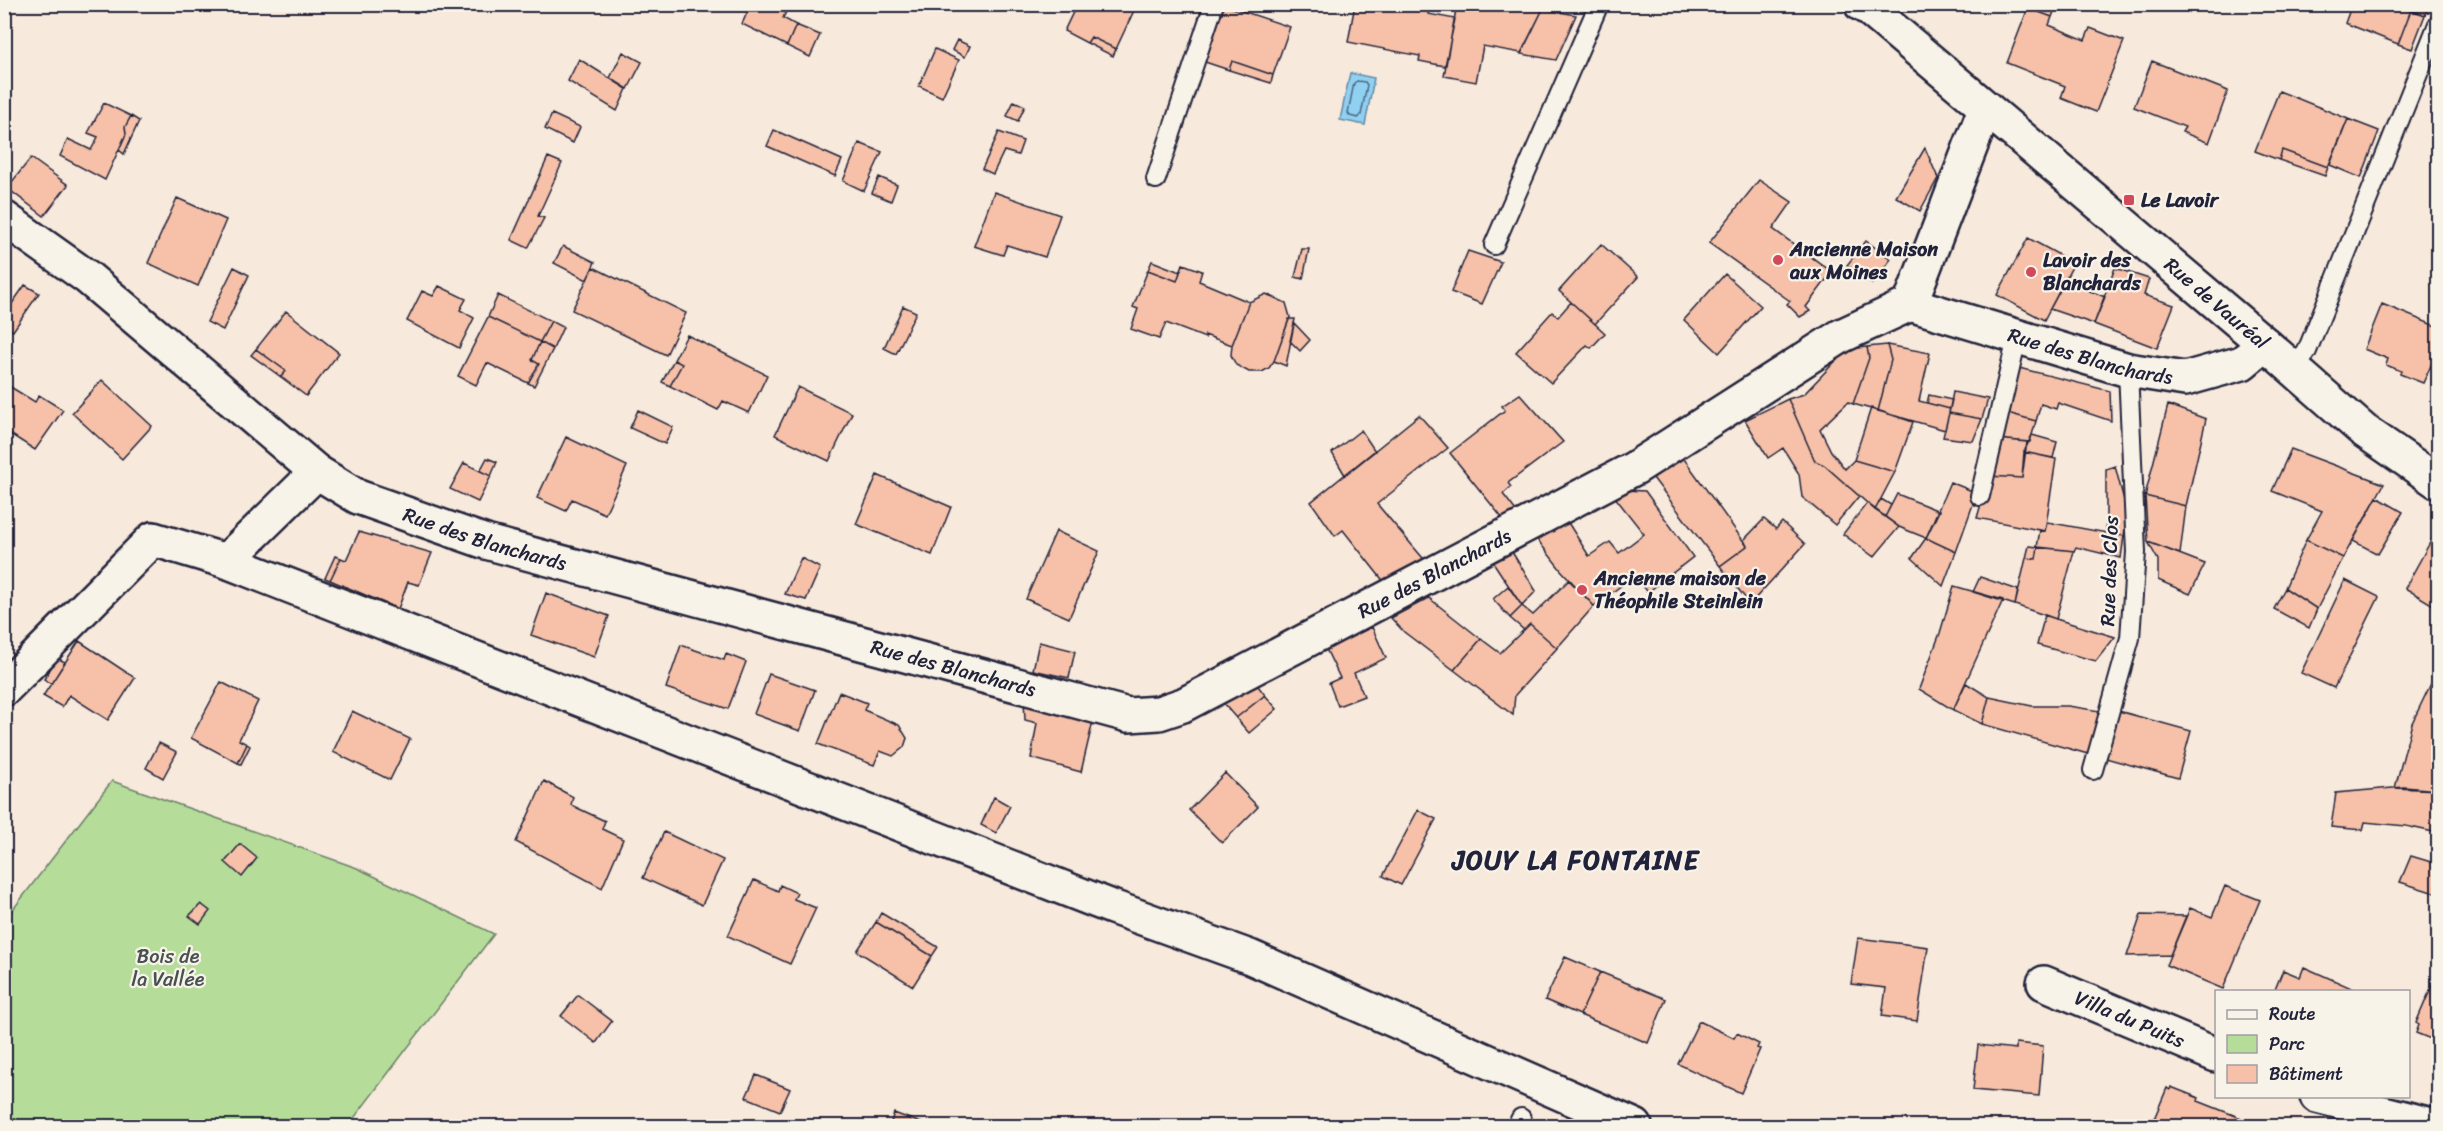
<svg xmlns="http://www.w3.org/2000/svg" width="2443" height="1131" viewBox="0 0 2443 1131" font-family="Sriracha,sans-serif">
	<style>
		.green { fill: #b5dd99; stroke: #6c806a; stroke-width: 1.5 }
		.water { fill: #90d0f1; stroke: #648aa8; stroke-width: 1.5 }
		.lines { fill: none; stroke-linecap: round; stroke-linejoin: round }
		.shore { stroke: #4e6884; stroke-width: 1.5 }
		.building { fill: #f6c1a8; stroke: #22223b; stroke-width: 1.5 }
		.service-casing { stroke: #22223b; stroke-width: 22 }
		.minor-casing { stroke: #22223b; stroke-width: 38 }
		.tertiary-casing { stroke: #22223b; stroke-width: 38 }
		.service { stroke: #f7f3e8; stroke-width: 18 }
		.minor { stroke: #f7f3e8; stroke-width: 33 }
		.tertiary { stroke: #f7f3e8; stroke-width: 33 }
		.poi-dot { fill: #d1495b; stroke: #f7f3e8; stroke-width: 2 }
		.labels { text-anchor: middle; stroke-width: 4.5; stroke-linejoin: round; paint-order: stroke }
		.poi-label { font-size: 20px; font-weight: bold; fill: #22223b; stroke: #f7f3e8; text-anchor: start }
		.street-label { font-size: 20px; fill: #22223b; stroke: #f7f3e8 }
		.park-label { font-size: 20px; fill: #475152; stroke: #f7f3e8 }
		.district-label { font-size: 26px; font-weight: bold; letter-spacing: 1.5px; fill: #22223b; stroke: #f7f3e8 }
	</style>
	<rect width="100%" height="100%" fill="#f7e9db"/>
	<filter id="ink" filterUnits="userSpaceOnUse"><feTurbulence type="fractalNoise" baseFrequency=".0167" numOctaves="2"/><feDisplacementMap in="SourceGraphic" scale="12" xChannelSelector="R" yChannelSelector="G"/><feConvolveMatrix kernelMatrix="1 2 1 2 8 2 1 2 1" color-interpolation-filters="sRGB"/></filter>
	<g filter="url(#ink)">
		<path class="green" d="M112,781l245,87 137,66 -146,192h-343l-1,-205z"/>
		<path class="water" d="M1350,73l24,5 -9,47 -25,-5z"/>
		<g class="lines">
			<path class="shore" d="M1357,81l8,1 2,3 -6,30 -3,3 -8,-2 -2,-3 6,-30z"/>
		</g>
		<path class="building" d="M751,4h39l-7,14 13,7 -9,21 -45,-22z
			M1077,4h60l-21,45 -25,-12 -4,6 -23,-12z
			M1355,4h55l19,4 -1,6 27,5 -10,47 -26,-5 1,-5 -72,-14z
			M1457,4h63l23,5 -22,44 -38,-7 -7,36 -32,-6z
			M2029,4h28l-5,13 -24,-9z
			M2352,4h44l15,6 -13,34 -53,-21z
			M2414,4h15l-4,11 -14,-5z
			M1224,5l66,22 -17,48 -41,-14 -3,9 -24,-8z
			M2028,8l24,9 -3,8 36,15 5,-12 34,13 -28,71 -35,-14 4,-12 -58,-23z
			M1543,9l33,6 -20,45 -35,-6z
			M2411,10l14,5 -13,34 -14,-5z
			M796,25l24,10 -10,22 -23,-11z
			M1091,37l25,12 -3,7 -26,-13z
			M957,40l13,6 -5,11 -13,-7z
			M935,49l24,11 -17,37 -23,-11z
			M623,52l19,10 -14,27 -18,-11z
			M579,59l48,30 -10,22 -49,-30z
			M1232,61l41,14 -2,8 -42,-13z
			M2152,61l76,30 -19,52 -27,-11 3,-5 -51,-20z
			M2279,91l69,28 -20,48 -46,-17 -3,10 -24,-9z
			M1014,101l11,5 -7,15 -11,-5z
			M104,103l27,13 -6,11 1,7 -21,46 -45,-24 8,-17 23,11 7,-13 -10,-4z
			M552,114l28,13 -7,16 -28,-14z
			M131,116l8,5 -15,33 -5,-4 7,-16 -1,-7z
			M2348,119l31,12 -18,47 -31,-13z
			M774,130l68,30 -7,16 -68,-30z
			M999,132l24,9 -5,14 -14,-4 -11,23 -11,-5z
			M859,143l23,9 -18,39 -21,-10z
			M1925,148l13,30 -18,33 -24,-14z
			M2282,150l46,17 -3,9 -46,-16z
			M548,157l14,6 -24,53 6,2 -16,30 -17,-8z
			M31,158l37,27 -24,31 -37,-28z
			M879,177l18,8 -6,16 -19,-8z
			M1759,180l33,22 -19,27 59,43 -26,35 4,4 -10,6 -13,-13 3,-3 -81,-58z
			M994,192l66,23 -15,42 -38,-12 -4,10 -29,-9z
			M177,198l49,22 -28,66 -50,-23z
			M2028,238l46,25 -30,57 -47,-25z
			M1866,241l25,18 -19,25 -25,-19z
			M1601,244l37,33 -43,47 -36,-33z
			M563,246l32,16 -8,18 -33,-17z
			M1302,249h7l-6,30 -8,-2z
			M1468,251l33,11 -19,42 -31,-12z
			M1152,261l28,11 -3,9 -29,-11z
			M1183,264l19,7 -3,10 50,21 -17,43 -27,-10v3l-39,-15 -7,16 -28,-10 7,-20 -5,-2 15,-37 29,11z
			M234,267l15,8 -26,55 -16,-8z
			M593,267l93,46 -20,42 -94,-45z
			M2115,268l34,11 -5,16 30,10 -17,43 -63,-24z
			M1725,274l36,32 -42,47 -35,-33z
			M2065,281l40,16 -11,27 -44,-15z
			M25,285l14,8 -26,38 -9,-6v-10z
			M439,286l27,13 -6,11 14,8 -15,30 -52,-27 15,-30 11,5z
			M1266,294l20,9 4,14 -16,44 -5,7 -7,4h-13l-13,-7 -5,-10 1,-10 17,-43z
			M498,295l53,26 -11,21 -52,-25z
			M1571,302l34,31 -14,15 -4,-3 -36,38 -35,-31 36,-40 6,5z
			M2382,304l56,23v23l-15,33 -23,-9 1,-3 -15,-6 2,-6 -24,-10z
			M903,306l13,6 -20,42 -12,-6z
			M286,311l53,42 -33,43 -25,-19 5,-6 -30,-22z
			M488,317l52,25 -8,18 7,4 -11,19 -41,-20 -11,22 -18,-9z
			M1289,319h6l-9,47 -12,-5z
			M551,321l12,6 -10,22 -13,-7z
			M1294,323l16,17 -10,11 -10,-10z
			M687,335l80,40 -18,38 -26,-12 -5,9 -48,-24 12,-22 -8,-4z
			M540,342l13,7 -19,37 -6,-3 11,-19 -7,-4z
			M1887,345l43,8 -11,48 31,8 -5,21 -67,-19 13,-51z
			M1887,345l4,15 -13,51 -25,-7 16,-46 -2,-11z
			M1867,347l2,11 -16,46 -5,-2 -28,27 11,22 14,18 9,-9 41,12 -20,38 -51,-45 -9,-4 -27,-62 16,-5 43,-45z
			M256,349l30,22 -5,6 -30,-22z
			M674,360l8,4 -12,22 -8,-4z
			M2019,368l91,23 1,30 -53,-18 -2,6 -15,-5 -5,17 -32,-9z
			M102,380l50,46 -30,33 -50,-46z
			M4,383l31,19 4,-7 24,15 -28,40 -31,-20z
			M798,387l54,26 -23,48 -54,-26z
			M1953,392l35,7 -6,20 -33,-6z
			M1520,394l43,48 -55,41 3,4 -8,7 13,17 -13,8 -53,-66 55,-43 -3,-4z
			M1929,395l23,5 -2,9 -23,-6z
			M1788,399l27,62 9,4 35,31 -24,29 -33,-28 -3,-23 -16,-26 -15,10 -23,-38z
			M2168,405l38,14 -20,87 -41,-10z
			M1871,408l42,14 -18,50 -41,-12z
			M638,410l35,17 -8,17 -35,-16z
			M2004,412l32,9 -6,21 -33,-3z
			M1949,413l33,6 -9,22 -30,-4z
			M1419,415l29,33 -71,56 51,60 -43,19 -42,-53 -8,6 -24,-34z
			M1361,430l14,21 -30,24 -13,-22z
			M2032,435l25,7 -4,16 -29,-6z
			M566,437l61,29 -22,48 -33,-15 -6,12 -29,-13z
			M1997,439l30,3 -5,36 -33,-2z
			M2291,449l93,35 -41,74 -37,-18 16,-29 -50,-20z
			M2024,452l32,7 -11,72 -68,-13 12,-42 33,2z
			M1682,456l65,90 -27,20 -70,-92z
			M487,458l10,4 -6,14 -11,-5z
			M464,463l27,13 -13,26 -28,-13z
			M2115,466l12,46 -3,24 -18,-3v-64z
			M877,475l74,32 -19,48 -76,-31z
			M1950,482l27,11 -21,59 -30,-14z
			M1623,490l22,1 48,66 -45,35 -14,-16 -40,30 -33,-36 -25,-32 31,-17 22,35 21,-14 9,11 25,-19 -30,-38z
			M1897,494l42,17 -13,27 -27,-11 -14,-10z
			M2145,496l41,10 -6,48 -32,-12z
			M2377,497l26,15 -25,42 -25,-13z
			M1881,499l10,6 -6,12 -10,-7z
			M1867,503l32,24 -25,30 -31,-23z
			M1764,519l12,10 6,-7 23,22 -55,60 -30,-38 27,-20 -3,-6z
			M2047,522l77,14 -3,22 -45,-11 -2,4 -37,-4 3,-17 5,1z
			M2438,528v80l-33,-20z
			M1056,531l43,20 -30,67 -43,-19z
			M359,532l73,21 -13,32 -11,-3 -10,27 -68,-29 11,-22 5,2z
			M1926,538l30,14 -13,34 -31,-28z
			M2306,540l37,18 -26,51 -32,-21z
			M2148,542l57,22 -15,30 -32,-14v-20z
			M2029,546l9,1 -2,12 -10,-1z
			M2038,547l36,4 -18,68 -41,-14 11,-47 10,1z
			M1512,552l24,39 -14,15 -29,-44z
			M335,556l6,2 -11,22 -5,-2z
			M801,558l19,10 -14,32 -21,-6z
			M1980,577l38,13 -3,15 -42,-13z
			M1569,580l25,26 -37,42 -27,-24 -6,6 -14,-12 12,-12 11,9z
			M2345,580l34,17 -45,91 -33,-15z
			M1508,586l14,20 -12,12 -17,-19z
			M1954,586l49,14 -50,110 -34,-21 21,-56z
			M2285,588l32,21 -8,19 -35,-19z
			M546,593l63,23 -15,41 -63,-22z
			M1429,598l52,41 -27,31 -50,-38 -13,-14z
			M2045,615l11,4 59,18 -19,24 -59,-16z
			M1530,624l27,24 -42,47 -2,20 -59,-45 27,-31 19,14z
			M1372,627l14,31 -32,15 10,23 -26,10 -9,-23 11,-5 -14,-29z
			M79,641l56,37 -27,42 -39,-25 -7,12 -19,-11z
			M1039,642l36,9 -6,27 -36,-8z
			M681,645l43,15 2,-6 20,8 -18,47 -62,-21z
			M57,658l8,4 -14,22 -7,-5z
			M2438,669v121l-43,-2 17,-65z
			M769,674l46,16 -15,41 -46,-17z
			M221,682l37,19 -19,39 8,4 -9,19 -47,-25z
			M1255,682l10,13 -29,23 -13,-15z
			M1966,683l23,14 -7,27 -29,-14z
			M839,692l28,11 -3,7 35,15 8,13 -3,9 -11,9 -13,-5 -6,14 -56,-21z
			M1265,695l12,14 -28,24 -13,-15z
			M1989,697l43,9h36l32,5 -12,43 -106,-30z
			M1024,701l70,16 -13,55 -50,-14 6,-35 -12,-3z
			M2115,710l76,21 -13,47 -76,-21z
			M352,711l58,28 -20,41 -57,-28z
			M159,743l18,9 -14,26 -17,-10z
			M247,744l3,2 -9,18 -3,-1z
			M1225,773l33,34 -36,36 -33,-33z
			M544,781l29,16 -2,8 34,16 -3,8 21,10 -21,49 -86,-46z
			M2404,787l34,3v43l-32,-7 -41,-4 -2,8 -32,-3 5,-34z
			M994,797l16,9 -14,27 -15,-8z
			M1418,810l18,9 -35,66 -18,-9z
			M664,832l59,28 -21,45 -59,-27z
			M240,844l17,14 -15,19 -17,-15z
			M2411,856l27,8v30l-38,-12z
			M754,880l24,11 2,-6 17,8 -3,6 22,9 -26,56 -62,-28z
			M2225,886l35,14 -37,89 -57,-24 24,-57 22,9z
			M201,904l9,7 -10,13 -11,-8z
			M881,913l57,34 -6,9 -56,-34z
			M2141,915l45,1 -16,39 -43,1z
			M876,922l56,34 -19,30 -56,-35z
			M1858,938l70,9 -11,74 -35,-5 4,-28 -35,-4z
			M1565,957l35,15 -20,43 -35,-15z
			M2304,967l52,23 -1,2h-81l9,-22 17,7z
			M1600,972l66,27 -18,44 -68,-28z
			M2434,981l4,2v59l-22,-9 3,-8 -3,-2z
			M578,995l34,26 -16,22 -35,-27z
			M1699,1021l35,17 3,-5 22,11 -2,4 3,1 -19,44 -63,-29z
			M2016,1043l27,3 -4,50 -66,-6 5,-45 38,4z
			M756,1075l34,14 -10,22 -34,-14z
			M2171,1087l28,11 -1,3 43,17 -3,8h-87l16,-38 3,2z
			M894,1113l35,13h-25l-13,-4z
			M891,1122l13,4h-15z"/>
		<g class="lines">
			<g class="service-casing">
				<path id="service" d="M1156,179l58,-175
					M1494,245l105,-241
					M2294,370l13,-19 131,-327
					M1980,496l37,-158
					M2093,770l37,-132 6,-86 -8,-182
					M1517,1126l4,-8"/>
			</g>
			<g class="minor-casing">
				<g id="minor">
					<path id="s1" d="M4,218l83,59 230,195 41,25 128,45 642,173 31,-2 24,-8 452,-237 206,-132 69,-32 75,-195"/>
					<path id="s2" d="M1910,304l218,66 57,9 57,-16 23,-19"/>
					<path d="M226,561l91,-89"/>
					<path d="M4,689l149,-150 73,22 886,346 138,50 385,169"/>
					<path id="s3" d="M2044,983l172,72"/>
					<path d="M2317,1096l118,30"/>
				</g>
			</g>
			<g class="tertiary-casing">
				<g id="tertiary">
					<path id="s4" d="M1861,4l7,4 397,336 98,86 75,52"/>
				</g>
			</g>
			<use href="#service" class="service"/>
			<use href="#minor" class="minor"/>
			<use href="#tertiary" class="tertiary"/>
		</g>
	</g>
	<g class="poi-dot">
		<rect x="2123" y="194" width="12" height="12" rx="3"/>
		<circle cx="1778" cy="260" r="6"/>
		<circle cx="2031" cy="272" r="6"/>
		<circle cx="1582" cy="590" r="6"/>
	</g>
	<g class="labels">
		<g class="poi-label">
			<text x="2141" y="207">Le Lavoir</text>
			<text x="1790" y="256">Ancienne Maison<tspan x="1790" dy="23">aux Moines</tspan></text>
			<text x="2043" y="267">Lavoir des<tspan x="2043" dy="23">Blanchards</tspan></text>
			<text x="1594" y="585">Ancienne maison de<tspan x="1594" dy="23">Théophile Steinlein</tspan></text>
		</g>
		<g class="street-label">
			<text dy="7" stroke="none"><textPath href="#s4" startOffset="465">Rue de Vauréal</textPath></text>
			<text dy="7" stroke="none"><textPath href="#s2" startOffset="188">Rue des Blanchards</textPath></text>
			<text dy="7" stroke="none"><textPath href="#s1" startOffset="585">Rue des Blanchards</textPath></text>
			<text transform="translate(2109 571) rotate(-88)" y="7">Rue des Clos</text>
			<text dy="7" stroke="none"><textPath href="#s1" startOffset="1592">Rue des Blanchards</textPath></text>
			<text dy="7" stroke="none"><textPath href="#s1" startOffset="1071">Rue des Blanchards</textPath></text>
			<text dy="7" stroke="none"><textPath href="#s3" startOffset="93">Villa du Puits</textPath></text>
		</g>
		<g class="park-label">
			<text x="168" y="963">Bois de<tspan x="168" dy="23">la Vallée</tspan></text>
		</g>
		<g class="district-label">
			<text x="1576" y="869">JOUY LA FONTAINE</text>
		</g>
	</g>
	<rect width="2443" height="1131" fill="none" stroke="#f7f3e8" stroke-width="24"/>
	<rect x="12" y="12" width="2419" height="1107" fill="none" stroke="#22223b" stroke-width="2" filter="url(#ink)"/>
	<rect x="2215" y="990" width="195" height="108" fill="#f7f3e8" stroke="#a29fa3" stroke-width="1.5"/>
	<rect x="2227" y="1010" width="30" height="9" fill="#f7f3e8" stroke="#a29fa3" stroke-width="1.5"/>
	<text x="2269" y="1020" font-size="18" fill="#22223b">Route</text>
	<rect x="2227" y="1035" width="30" height="18" fill="#b5dd99" stroke="#a29fa3" stroke-width="1.5"/>
	<text x="2269" y="1050" font-size="18" fill="#22223b">Parc</text>
	<rect x="2227" y="1065" width="30" height="18" fill="#f6c1a8" stroke="#a29fa3" stroke-width="1.5"/>
	<text x="2269" y="1080" font-size="18" fill="#22223b">Bâtiment</text>
</svg>
